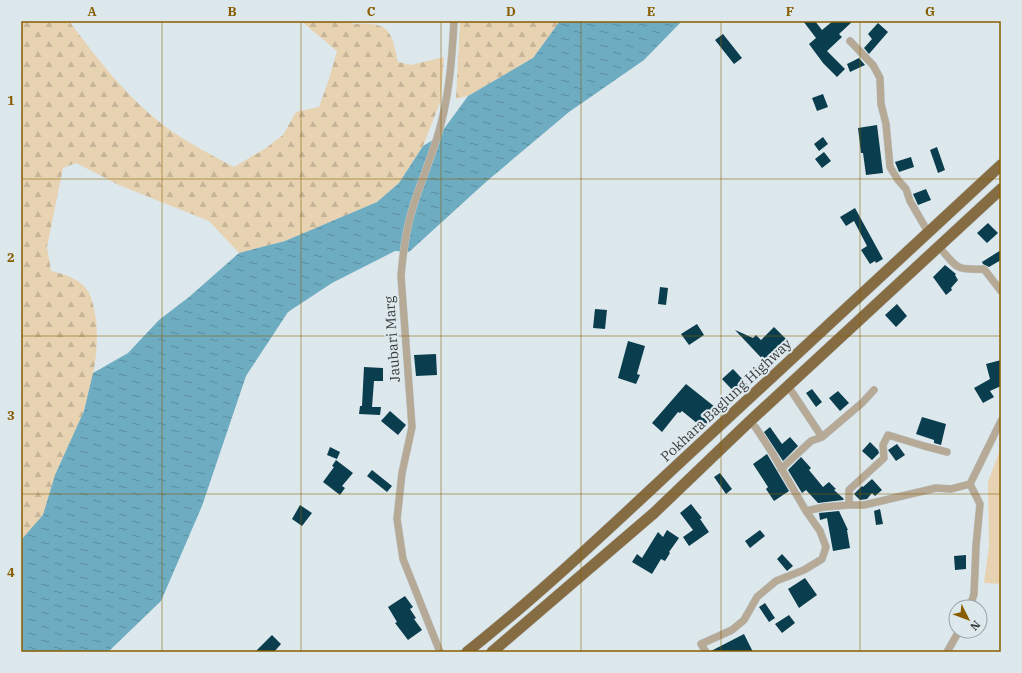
<svg xmlns="http://www.w3.org/2000/svg" width="1022" height="673" viewBox="0 0 1022 673" font-family="'IBM Plex Serif',serif">
	<style>
		.grass { fill: #e7d2b1 }
		.forest { fill: url(#forest-firs) }
		.water { fill: url(#water-ripples) }
		.building { fill: #0a3d4d }
		.lines { fill: none; stroke-linecap: round; stroke-linejoin: round }
		.minor-casing { stroke: #bcc6ca; stroke-width: 8 }
		.trunk-casing { stroke: #bcc6ca; stroke-width: 12 }
		.minor { stroke: #b6a995; stroke-width: 7 }
		.trunk { stroke: #866c42; stroke-width: 11 }
		.grid { fill: none; stroke: #895e00; stroke-width: 1; stroke-opacity: 0.55 }
		.labels { text-anchor: middle; stroke-width: 4; stroke-linejoin: round; paint-order: stroke }
		.street-label { font-size: 14px; fill: #383c3e; stroke: #dde8ed }
		.neatline { fill: none; stroke: #895e00; stroke-width: 1.5 }
		.grid-label { font-size: 13px; text-anchor: middle; font-weight: bold; fill: #895e00 }
	</style>
	<defs>
		<pattern id="forest-firs" width="22" height="20" patternUnits="userSpaceOnUse"><rect width="22" height="20" fill="#e7d2b1"/><path d="M5 1l3.5 6h-7zM16 11l3.5 6h-7z" fill="#c7b599"/></pattern>
		<pattern id="water-ripples" width="26" height="14" patternUnits="userSpaceOnUse"><rect width="26" height="14" fill="#6eacc2"/><path d="M2 4q2-2 4 0t4 0M15 11q2-2 4 0t4 0" fill="none" stroke="#5b8d9f"/></pattern>
	</defs>
	<rect width="100%" height="100%" fill="#dde8ed"/>
	<path class="grass" d="M1001,448v136l-17,-1 5,-37 -1,-64z"/>
	<path class="forest" d="M21,21h48c30,40 62,82 104,111 19,13 40,24 61,35l32,-19 17,-13 13,-23 23,-5 10,-28 8,-28 -36,-30h49l4,3c36,-2 37,6 44,38l13,3 33,-8 -3,43 -18,46 -24,37 -22,19 -28,12 -64,27 -46,12 -30,-32 -90,-36 -43,-22 -13,5 -16,79 4,24c13,3 32,9 38,22 15,33 6,84 -5,117 -7,22 -20,42 -28,64 -6,13 -6,28 -13,40 -5,10 -15,18 -22,26z
		M460,21h100l-27,37 -65,38 -12,3z"/>
	<path class="water" d="M560,21h122l-38,39 -75,52 -82,69 -78,71 -14,-1 -63,32 -44,29 -42,64 -44,130 -41,95 -53,51h-87v-112l22,-25 12,-40 29,-64 9,-38 35,-20 31,-33 30,-23 50,-44 46,-12 92,-39 22,-19 24,-37 15,-9 30,-41 65,-38z"/>
	<path class="building" d="M803,21h12l7,9 11,-9h20l-14,13 3,3 -15,14 18,18 -8,8 -14,-14 -14,-19 7,-6z
		M878,23l10,9 -19,22 -5,-6 8,-9 -4,-5z
		M723,34l19,24 -8,6 -19,-24z
		M859,58l6,7 -15,7 -3,-8z
		M823,94l5,13 -11,4 -5,-13z
		M877,125l6,48 -17,2 -3,-22h-2l-3,-25z
		M823,137l5,7 -9,7 -5,-7z
		M937,147l8,23 -7,3 -8,-23z
		M824,152l7,9 -9,7 -7,-9z
		M911,157l3,10 -15,5 -4,-10z
		M926,189l5,11 -13,5 -5,-11z
		M855,208l28,51 -7,4 -1,-2 -5,3 -9,-14 6,-4 -13,-25 -8,5 -6,-9z
		M988,223l10,10 -11,10 -10,-10z
		M1001,250v10l-12,7 -6,-3 -1,-2z
		M945,265l11,9 -1,1 3,5 -7,8 1,2 -6,5 -13,-18z
		M660,287l8,1 -2,17 -8,-1z
		M897,304l10,12 -11,11 -11,-12z
		M595,309l12,1 -2,19 -12,-1z
		M697,324l7,11 -15,10 -8,-11z
		M774,327l17,17 -21,23 -35,-37 18,8 3,-3 5,5z
		M628,341l17,5 -8,28 3,1 -4,9 -18,-6z
		M436,354l1,21 -21,1 -2,-21z
		M1001,360v26l-11,5 4,6 -11,6 -9,-15 16,-9 -4,-15z
		M364,367l19,1v13h-9l-2,26h9l-1,8 -21,-1 1,-8h2z
		M733,369l15,16 -11,10 -15,-16z
		M686,384l29,23 -6,8 3,3 -9,10 -21,-17 -2,2 -2,-1 -16,20 -10,-9z
		M812,389l10,13 -6,5 -10,-14z
		M838,391l11,12 -9,8 -11,-13z
		M390,411l16,14 -8,10 -17,-14z
		M922,417l24,7 -5,21 -7,-2v-3l-18,-6z
		M770,427l12,17 8,-7 8,9 -15,15 -19,-29z
		M870,442l8,8 1,3 -7,7 -10,-9z
		M897,444l8,11 -9,6 -8,-11z
		M330,447l10,5 -3,7 -10,-4z
		M767,454l22,37 -15,10 -8,-12 2,-2 -15,-23z
		M801,457l10,11 -2,2 14,17 6,-5 7,7 -2,1 10,9 -1,1 -25,3 -12,-13 -4,3 -14,-23z
		M336,460l17,13 -11,13 3,2 -5,7 -17,-13 11,-15 -2,-1z
		M372,470l20,16 -5,6 -20,-16z
		M720,473l12,16 -6,5 -12,-17z
		M872,479l10,11 -7,6 -3,-3 -5,6 -7,1 -6,-6 8,-8 1,1z
		M691,504l11,14 -2,1 9,13 -20,14 -6,-9 10,-7 -13,-17z
		M300,505l12,8 -10,13 -10,-7z
		M880,509l3,15 -7,1 -2,-14z
		M839,511l9,19h-1l3,18 -17,3 -6,-33 -7,2 -1,-7z
		M667,530l12,8 -10,14 1,1 -5,8 -4,-2 -9,15 -20,-12 5,-8 5,4 16,-26 5,5z
		M760,530l5,6 -15,12 -5,-7z
		M782,554l11,12 -6,5 -10,-12z
		M966,555v14l-11,1 -1,-14z
		M805,578l12,17 -18,13 -11,-19z
		M405,596l8,11 -3,2 6,9 -2,1 8,11 -14,10 -13,-17 2,-1 -9,-15z
		M765,603l10,15 -6,4 -10,-15z
		M789,615l6,8 -13,10 -7,-9z
		M744,634l9,18h-42v-1z
		M272,635l9,9 -7,8h-19z"/>
	<g class="lines">
		<g class="minor-casing">
			<path id="minor" d="M850,41l23,24 7,13 1,26 5,20 4,43 8,13 8,9 4,12 18,31
				M939,247c19,21 15,23 45,22l17,22
				M788,386l34,51 40,-34 12,-13
				M750,421l6,7 17,26 33,57 18,-4 25,-2v-15l35,-32 -1,-13 5,-10 36,11 23,6
				M781,469l30,-28 11,-4
				M970,484l10,20 -4,42 -2,48 -4,13
				M849,505h15l72,-17 15,1 19,-5 31,-63
				M440,652l-37,-93 -6,-40 5,-46 10,-46 -11,-151c2,-24 5,-47 12,-69 7,-23 17,-46 24,-69 12,-38 15,-78 17,-117
				M706,652l-5,-8 31,-14 12,-10 13,-23 19,-16 28,-11 18,-11 4,-12 -6,-16 -14,-20
				M947,652l12,-21"/>
		</g>
		<g class="trunk-casing">
			<path id="trunk" d="M467,652c78,-62 150,-131 222,-198 104,-96 208,-193 312,-289
				M492,652l162,-139 96,-92 251,-232"/>
		</g>
		<use href="#minor" class="minor"/>
		<use href="#trunk" class="trunk"/>
	</g>
	<path class="grid" d="M162,21v631M301,21v631M441,21v631M581,21v631M721,21v631M860,21v631M21,179h980M21,336h980M21,494h980"/>
	<g class="labels">
		<g class="street-label">
			<text transform="translate(392 339) rotate(-94)" y="5">Jaubari Marg</text>
			<text transform="translate(726 400) rotate(-43)" y="5">Pokhara Baglung Highway</text>
		</g>
	</g>
	<rect width="1022" height="673" fill="none" stroke="#dde8ed" stroke-width="44"/>
	<g transform="translate(968 619) rotate(132)"><circle r="19" fill="#dde8ed" stroke="#9ba3a7"/>
	<path d="M0-3L7 15L0 10L-7 15Z" fill="#895e00"/>
	<text y="-6" font-size="11" font-weight="bold" text-anchor="middle" fill="#383c3e">N</text>
	</g>
	<rect x="22" y="22" width="978" height="629" class="neatline"/>
	<g class="grid-label">
		<text x="92" y="16">A</text>
		<text x="232" y="16">B</text>
		<text x="371" y="16">C</text>
		<text x="511" y="16">D</text>
		<text x="651" y="16">E</text>
		<text x="790" y="16">F</text>
		<text x="930" y="16">G</text>
		<text x="11" y="105">1</text>
		<text x="11" y="262">2</text>
		<text x="11" y="420">3</text>
		<text x="11" y="577">4</text>
	</g>
</svg>
